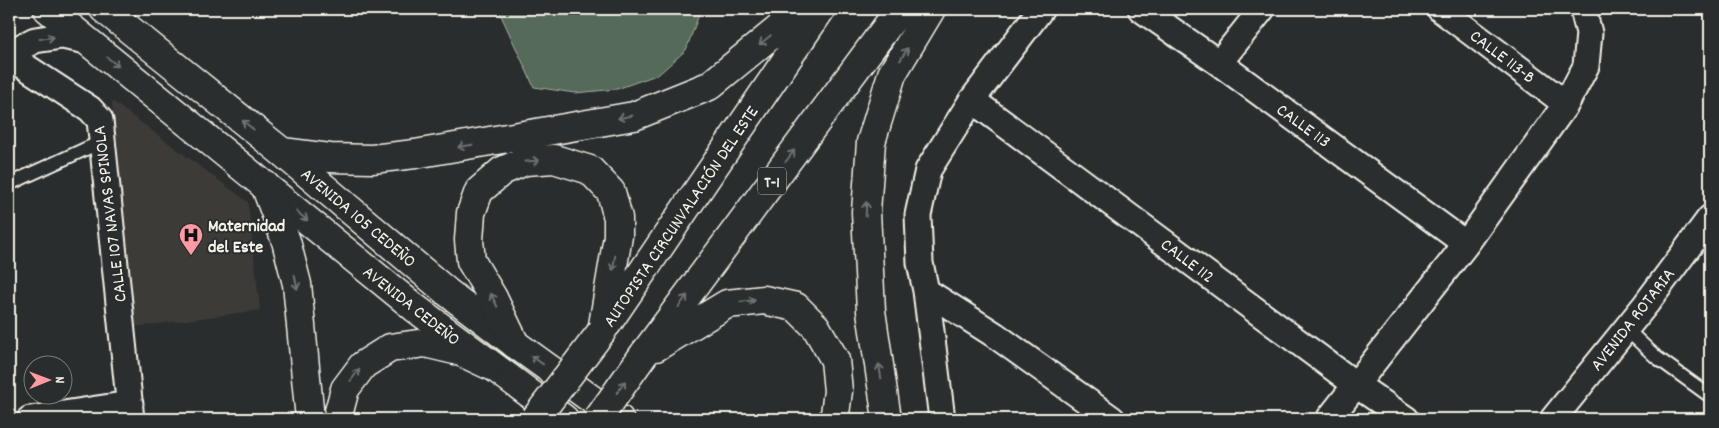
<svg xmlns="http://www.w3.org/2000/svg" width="1719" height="428" viewBox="0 0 1719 428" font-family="Dekko,sans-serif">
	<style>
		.built { fill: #3e3b39 }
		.garden { fill: #546b58; stroke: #a4aea0 }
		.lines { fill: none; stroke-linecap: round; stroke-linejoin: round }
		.lane-casing { stroke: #f4f1e8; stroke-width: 16 }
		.street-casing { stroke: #f4f1e8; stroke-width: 29 }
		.secondary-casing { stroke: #f4f1e8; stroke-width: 31 }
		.highway-casing { stroke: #f4f1e8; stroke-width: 31 }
		.lane { stroke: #2a2d2e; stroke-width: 12 }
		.street { stroke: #2a2d2e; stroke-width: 25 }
		.secondary { stroke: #2a2d2e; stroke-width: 28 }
		.highway { stroke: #2a2d2e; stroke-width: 28 }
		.highway-bridge-casing { stroke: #f4f1e8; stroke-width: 31; stroke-linecap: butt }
		.highway-bridge { stroke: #2a2d2e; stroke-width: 28 }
		.oneway { stroke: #71726f }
		.labels { text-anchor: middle; stroke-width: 4; stroke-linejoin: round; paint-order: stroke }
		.shield { fill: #2a2d2e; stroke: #b7b6b0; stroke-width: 1 }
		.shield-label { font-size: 16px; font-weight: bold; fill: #f4f1e8 }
		.street-label { font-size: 18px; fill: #f4f1e8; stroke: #2a2d2e }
		.poi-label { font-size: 18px; font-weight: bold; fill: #f4f1e8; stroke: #2a2d2e; text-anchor: start }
	</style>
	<rect width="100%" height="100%" fill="#2a2d2e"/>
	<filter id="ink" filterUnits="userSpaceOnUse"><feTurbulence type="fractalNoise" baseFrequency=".02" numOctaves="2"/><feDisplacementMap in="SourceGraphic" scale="10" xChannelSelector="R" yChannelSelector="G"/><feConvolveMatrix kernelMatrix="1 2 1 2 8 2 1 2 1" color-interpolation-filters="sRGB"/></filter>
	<g filter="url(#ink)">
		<path class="built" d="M112,101l136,101 12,108 -125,17z"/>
		<path class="garden" d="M498,9h203l-15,41 -27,24 -42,15 -42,4 -41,-6z"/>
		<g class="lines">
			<g class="lane-casing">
				<path id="lane" d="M9,184l94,-43
					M1626,329l30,28 54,39"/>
			</g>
			<g class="street-casing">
				<path id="street" d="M1041,9l-69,91 -44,70 -10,45 2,48 6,28 69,44 117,84
					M1141,9l78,54 247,181
					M1440,9l126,95
					M9,53l26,-13 27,-4 25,5
					M9,56l81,53 10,11 31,299
					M1219,63l43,-54
					M972,100l383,284 51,35
					M926,291l16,128
					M30,419l100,-15
					M1329,419l137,-175 100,-140 20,-38 3,-33 -6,-24
					M1553,419l93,-115 64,-86"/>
			</g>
			<g class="secondary-casing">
				<path id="secondary" d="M48,9l367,299 149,111
					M104,9l178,143 165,140 68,52 104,75"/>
			</g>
			<g class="highway-casing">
				<path id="highway" d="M282,152l48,6 42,1 43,-5 219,-38 75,-30 94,-77
					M265,185l21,56 11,43 13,135
					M607,324l214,-315
					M515,344l-22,-46 -22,-37 -2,-21 2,-27 8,-22 23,-20 23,-10 29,-2 36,11 21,22 7,26v18l-16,95
					M656,347l71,-43 37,-4 32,7 20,20 19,33 3,31 -3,23 -2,5
					M644,354l256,-345
					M337,419l8,-30 18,-24 27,-17 35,-5 34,8 30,14
					M887,419l-16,-108 -5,-99 5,-70 21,-68 39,-65"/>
			</g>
			<use href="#lane" class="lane"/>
			<use href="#street" class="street"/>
			<use href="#secondary" class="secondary"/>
			<use href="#highway" class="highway"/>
			<g class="highway-bridge-casing">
				<path id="highway-bridge" d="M535,419l67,-88
					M598,419l46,-65"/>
			</g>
			<use href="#highway-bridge" class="highway-bridge"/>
		</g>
		<defs><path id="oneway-shaft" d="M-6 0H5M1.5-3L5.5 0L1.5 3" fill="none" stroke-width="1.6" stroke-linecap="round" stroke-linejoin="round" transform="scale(1.25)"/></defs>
		<g class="oneway">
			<use href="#oneway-shaft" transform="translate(47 38) rotate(-8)"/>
			<use href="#oneway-shaft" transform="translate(765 40) rotate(141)"/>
			<use href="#oneway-shaft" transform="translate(904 54) rotate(-59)"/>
			<use href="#oneway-shaft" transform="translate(113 62) rotate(39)"/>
			<use href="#oneway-shaft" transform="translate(625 117) rotate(169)"/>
			<use href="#oneway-shaft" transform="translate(248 125) rotate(-141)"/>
			<use href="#oneway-shaft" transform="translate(465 146) rotate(170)"/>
			<use href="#oneway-shaft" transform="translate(790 156) rotate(-53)"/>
			<use href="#oneway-shaft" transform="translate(532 161) rotate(-5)"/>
			<use href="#oneway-shaft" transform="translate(866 209) rotate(-88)"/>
			<use href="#oneway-shaft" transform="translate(302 216) rotate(39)"/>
			<use href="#oneway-shaft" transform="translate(614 263) rotate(99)"/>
			<use href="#oneway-shaft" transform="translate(296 282) rotate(79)"/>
			<use href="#oneway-shaft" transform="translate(494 300) rotate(-117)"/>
			<use href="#oneway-shaft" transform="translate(683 301) rotate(-53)"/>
			<use href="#oneway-shaft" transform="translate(748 301) rotate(-6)"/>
			<use href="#oneway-shaft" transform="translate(537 360) rotate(-144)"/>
			<use href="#oneway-shaft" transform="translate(880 371) rotate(-99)"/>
			<use href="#oneway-shaft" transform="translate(355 375) rotate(-53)"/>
			<use href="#oneway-shaft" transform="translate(621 387) rotate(-55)"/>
		</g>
	</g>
	<defs>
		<g id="hospital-pin" transform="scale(1.25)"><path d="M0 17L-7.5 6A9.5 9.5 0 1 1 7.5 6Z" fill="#ff9aa2" stroke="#2a2d2e"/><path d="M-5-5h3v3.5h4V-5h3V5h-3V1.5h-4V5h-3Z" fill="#111"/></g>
	</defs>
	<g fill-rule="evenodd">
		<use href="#hospital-pin" x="191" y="235"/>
	</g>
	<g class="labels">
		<rect class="shield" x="758" y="167.5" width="28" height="27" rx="4"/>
		<g class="shield-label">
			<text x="772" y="187">T-1</text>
		</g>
		<g class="street-label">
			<text transform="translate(1503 56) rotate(37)" y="6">CALLE 113-B</text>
			<text transform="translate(1304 125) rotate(36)" y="6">CALLE 113</text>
			<text transform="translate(109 214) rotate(-97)" y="6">CALLE 107 NAVAS SPINOLA</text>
			<text transform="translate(680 216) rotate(-56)" y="6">AUTOPISTA CIRCUNVALACIÓN DEL ESTE</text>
			<text transform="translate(359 217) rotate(40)" y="6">AVENIDA 105 CEDEÑO</text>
			<text transform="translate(1188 260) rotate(37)" y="6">CALLE 112</text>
			<text transform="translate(412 305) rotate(38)" y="6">AVENIDA CEDEÑO</text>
			<text transform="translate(1632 319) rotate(-52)" y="6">AVENIDA ROTARIA</text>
		</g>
		<g class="poi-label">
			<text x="208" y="231">Maternidad<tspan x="208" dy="21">del Este</tspan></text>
		</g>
	</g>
	<rect width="1719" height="428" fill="none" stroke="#2a2d2e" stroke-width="30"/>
	<rect x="15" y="15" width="1689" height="398" fill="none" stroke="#f4f1e8" stroke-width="2" filter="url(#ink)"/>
	<g transform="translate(48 380) rotate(89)"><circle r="24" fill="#2a2d2e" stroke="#7b7b78"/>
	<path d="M0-4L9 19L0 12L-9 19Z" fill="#ff9aa2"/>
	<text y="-8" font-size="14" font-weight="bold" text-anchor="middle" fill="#f4f1e8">N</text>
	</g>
</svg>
